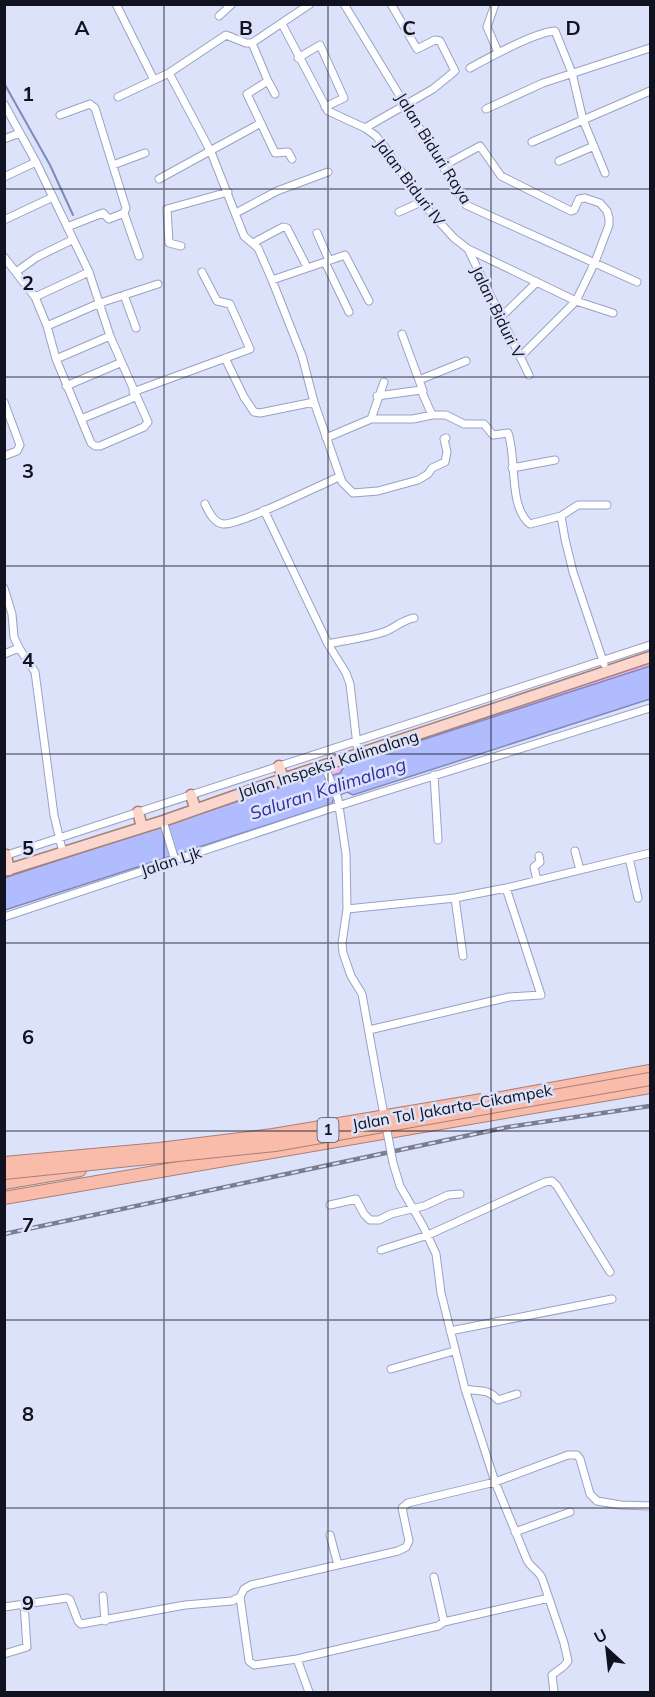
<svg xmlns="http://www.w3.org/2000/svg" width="655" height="1697" viewBox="0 0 655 1697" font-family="Mulish,sans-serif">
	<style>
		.green { fill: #fdb3eb }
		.water { fill: #b0bcfd; stroke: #8089ba; stroke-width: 1.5 }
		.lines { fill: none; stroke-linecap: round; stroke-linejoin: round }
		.stream { stroke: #8089ba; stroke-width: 2 }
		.minor-casing { stroke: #99a1c6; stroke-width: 9 }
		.primary-casing { stroke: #a78079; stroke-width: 13 }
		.motorway-casing { stroke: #a78079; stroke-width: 14 }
		.minor { stroke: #fff; stroke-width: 7 }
		.primary { stroke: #fbd6cc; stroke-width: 10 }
		.motorway { stroke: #f9bbaa; stroke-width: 12 }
		.rail-casing { stroke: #7a7e90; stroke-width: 4.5 }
		.rail { stroke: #dce2fa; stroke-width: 2; stroke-dasharray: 7; stroke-linecap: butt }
		.minor-bridge-casing { stroke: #99a1c6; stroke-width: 9; stroke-linecap: butt }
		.motorway-bridge-casing { stroke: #a78079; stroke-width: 14; stroke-linecap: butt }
		.minor-bridge { stroke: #fff; stroke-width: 7 }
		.motorway-bridge { stroke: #f9bbaa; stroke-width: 12 }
		.grid { fill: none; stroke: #10121f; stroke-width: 1.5; stroke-opacity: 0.55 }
		.labels { text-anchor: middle; stroke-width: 5; stroke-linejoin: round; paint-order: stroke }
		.shield { fill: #dce2fa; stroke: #4d5061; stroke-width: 1.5 }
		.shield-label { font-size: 15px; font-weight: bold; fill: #10121f }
		.street-label { font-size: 16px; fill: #10121f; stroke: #dce2fa }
		.water-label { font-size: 18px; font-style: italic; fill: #332da5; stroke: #dce2fa }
		.grid-label { font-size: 20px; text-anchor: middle; font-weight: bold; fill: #10121f; stroke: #dce2fa; stroke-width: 5; stroke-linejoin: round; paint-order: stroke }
	</style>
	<rect width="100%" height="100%" fill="#dce2fa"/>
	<path class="green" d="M650,657v9l-305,99 -5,8 -10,3 -6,-3 -319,105 -1,-7z"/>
	<path class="water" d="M650,666v33l-297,96 -6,-3 -13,5 -2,7 -327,106 -1,-32 320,-105 6,3 10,-3 5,-8z"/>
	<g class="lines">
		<path class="stream" d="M4,83l46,82 23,50"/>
		<g class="minor-casing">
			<path id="minor" d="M116,4l38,76
				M344,4l122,201 171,77
				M495,4l-8,23 11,25
				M219,16l13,-12
				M282,24l46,87 37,17 11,8 9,11 36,55 33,36 14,11 108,52 37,12
				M252,43l16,38 -21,13 28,59 13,-1 4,7
				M298,58l22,-13 24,53 -19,9
				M470,68c18,-10 65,-36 85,-37l17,42 11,47 22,53
				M169,73l42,79 33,84 14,12 14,32 30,76 12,46 28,80 11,11 25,-2 40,-11 10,-6 4,-6 13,-6 2,-10 -3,-13 2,-1
				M268,81l7,13
				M118,97l51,-24 57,-38 20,8h6l58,-39
				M4,104l32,58 53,110 21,64 38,86 -4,5 -44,19h-5l-4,-3 -35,-84 -9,-33 -12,-29 -31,-40
				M486,109l57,-26 107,-35
				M60,115l30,-11 5,4 31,100 -2,5 15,43
				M365,128l68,-39 22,-18 -15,-30 -5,-1 -18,9 -26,-45
				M4,139l16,-6
				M532,142l118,-51
				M559,161l35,-15
				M113,165l32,-12
				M443,166l37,-20 21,30 70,35 3,-1 5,-11 6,-1 15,5 7,8 2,7v7l-14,37 -19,39 -56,56
				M4,177l32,-15
				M159,179l102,-56
				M399,212l22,-10
				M236,213l41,-22 51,-19
				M4,220l49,-23
				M67,227l36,-14 6,6 15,-6
				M317,233l12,27
				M253,243l30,-16 4,1 20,39
				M181,246l-12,-3 -2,-34 61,-17
				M468,249l61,126
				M325,262l20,-7 24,46
				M16,272l21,-15 35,-17
				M272,280l53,-18 24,50
				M124,295l12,33
				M35,297l54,-25
				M500,318l37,-36
				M47,326l53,-23 58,-19
				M402,334l21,57
				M225,358l19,39 10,15 6,1 54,-11
				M56,359l54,-23
				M419,380l47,-19
				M66,386l54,-23
				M133,392l117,-43 -20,-45 -13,-3 -15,-29
				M377,396l44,-6 11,25
				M4,402l16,43 -3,6 -13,5
				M81,419l54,-22
				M371,419h42l19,-4h14l18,9h20l9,11 15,-2c9,24 0,74 22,91l31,-8 4,23 8,33 31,92
				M326,438l45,-19 13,-37
				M512,468l43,-8
				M205,504c4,8 8,18 18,20 15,2 97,-39 116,-47
				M264,510l64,134 18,29 4,11 8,70
				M561,516l17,-11h29
				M4,588l8,26 2,23 5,11 16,24 19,143 9,38
				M328,644c19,-4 38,-6 56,-12 11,-4 18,-12 30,-14
				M4,654l15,-6
				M324,765l14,34 8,55 1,55 -5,34 1,10 8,23 11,18 16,89
				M434,775l4,65
				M163,821l12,39
				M575,851l5,19
				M4,856l646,-211
				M629,858l9,40
				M537,880l-3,-13 6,-5 -1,-6
				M455,898l8,58
				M347,909l108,-11 51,-10 144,-35
				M4,917l334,-111 312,-98
				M369,1030l140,-33 32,-2 -35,-107
				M393,1163l7,23 23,40 13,28 5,39 24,96 30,93 32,78c4,8 11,10 15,18l22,65 4,18 -4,5 -12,9 2,17
				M330,1205l26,-6 8,15 6,6h9l12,-6 33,-8 24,-11 12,-1
				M381,1250l47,-15 117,-53 7,-1 5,5 53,86
				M450,1331l162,-32
				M391,1369l63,-18
				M465,1389c15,3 23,-1 33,11l19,-6
				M515,1532l55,-20
				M330,1535l8,30
				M434,1577l10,45
				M103,1596l2,25
				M240,1597l9,64 5,4 43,-6 141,-33 6,-4 105,-24
				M4,1607l63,-9 3,2 8,21 3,3 104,-19 47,-4 8,-4 4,-8 7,-4 147,-34 8,-4 3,-6 -7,-33 6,-5 87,-21 73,-27h9l3,4 10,35 7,7 24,4 29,1
				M4,1654l23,-7 -3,-43
				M297,1659l12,33"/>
		</g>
		<g class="primary-casing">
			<path id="primary" d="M279,766l4,13
				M191,795l4,13
				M138,812l4,15
				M6,855l3,15
				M4,871l159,-50 120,-42 367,-122"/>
		</g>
		<g class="motorway-casing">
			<path id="motorway" d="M473,1103l177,-32
				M4,1183l76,-13
				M4,1198l646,-111"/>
		</g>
		<use href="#minor" class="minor"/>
		<use href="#primary" class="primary"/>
		<use href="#motorway" class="motorway"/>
		<g class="rail-casing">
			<path id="rail" d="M4,1234l504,-107 142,-21"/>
		</g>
		<use href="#rail" class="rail"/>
		<g class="minor-bridge-casing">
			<path id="minor-bridge" d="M378,1083l15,80"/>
		</g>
		<g class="motorway-bridge-casing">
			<path id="motorway-bridge" d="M4,1163l155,-14 114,-14 209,-35
				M4,1173l271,-28 375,-66"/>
		</g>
		<use href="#minor-bridge" class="minor-bridge"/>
		<use href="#motorway-bridge" class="motorway-bridge"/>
	</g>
	<path class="grid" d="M164,4v1688M328,4v1688M491,4v1688M4,189h646M4,377h646M4,566h646M4,754h646M4,943h646M4,1131h646M4,1320h646M4,1508h646"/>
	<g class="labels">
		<rect class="shield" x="317.5" y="1118" width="21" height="24" rx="4.5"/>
		<g class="shield-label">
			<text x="328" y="1135">1</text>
		</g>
		<g class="street-label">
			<text transform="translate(434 148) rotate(58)" y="6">Jalan Biduri Raya</text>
			<text transform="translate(410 182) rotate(53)" y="6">Jalan Biduri IV</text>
			<text transform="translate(498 312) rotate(64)" y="6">Jalan Biduri V</text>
			<text transform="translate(328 764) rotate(-18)" y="6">Jalan Inspeksi Kalimalang</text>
			<text transform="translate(171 861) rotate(-18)" y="6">Jalan Ljk</text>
			<text transform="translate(452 1107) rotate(-10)" y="6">Jalan Tol Jakarta–Cikampek</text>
		</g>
		<g class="water-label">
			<text transform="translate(328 789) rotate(-18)" y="6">Saluran Kalimalang</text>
		</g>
	</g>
	<g class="grid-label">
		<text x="82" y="35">A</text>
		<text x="246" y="35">B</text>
		<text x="409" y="35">C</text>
		<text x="573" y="35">D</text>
		<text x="28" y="101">1</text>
		<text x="28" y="290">2</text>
		<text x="28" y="478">3</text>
		<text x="28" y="667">4</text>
		<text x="28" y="855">5</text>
		<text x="28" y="1044">6</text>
		<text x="28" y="1232">7</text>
		<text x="28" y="1421">8</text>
		<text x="28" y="1610">9</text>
	</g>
	<rect width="655" height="1697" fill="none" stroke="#10121f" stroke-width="12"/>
	<g transform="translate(607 1649) rotate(333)" stroke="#dce2fa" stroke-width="4.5" paint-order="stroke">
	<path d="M0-4.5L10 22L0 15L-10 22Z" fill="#10121f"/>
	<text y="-9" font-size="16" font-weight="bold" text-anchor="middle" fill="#10121f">U</text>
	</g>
</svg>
